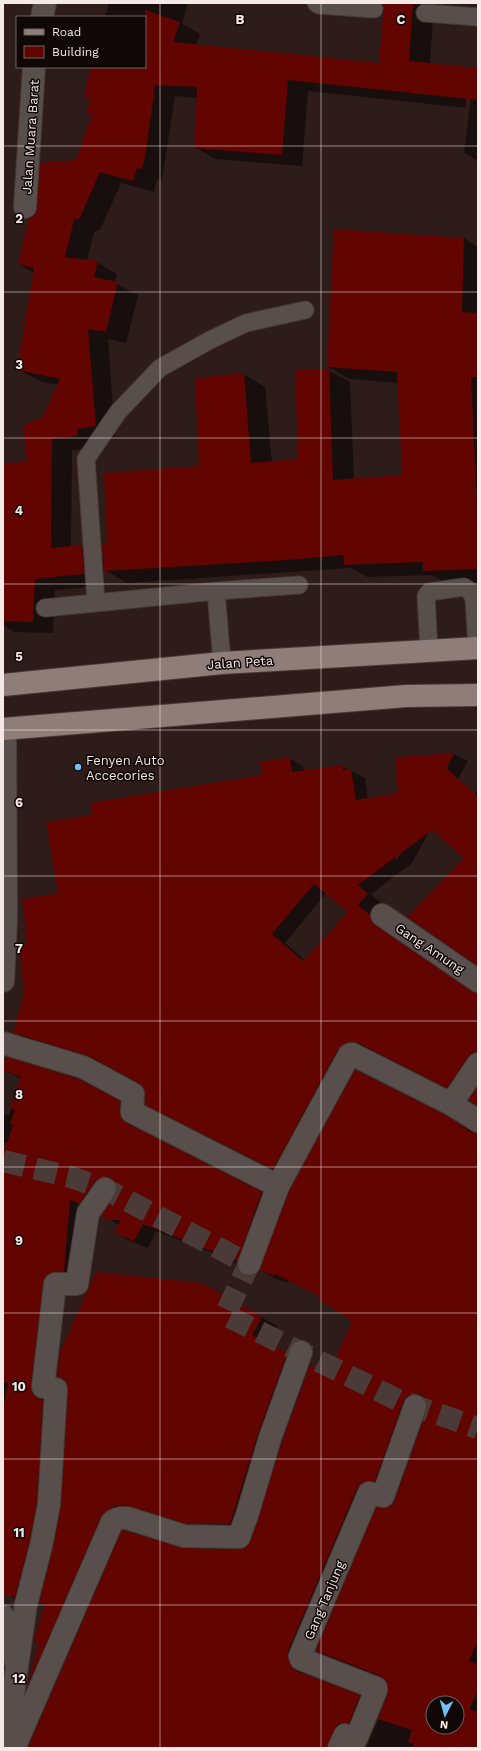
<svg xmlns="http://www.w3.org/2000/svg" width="481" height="1751" viewBox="0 0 481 1751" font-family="'Work Sans',sans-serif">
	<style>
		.shadow { fill: #0007; fill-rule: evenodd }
		.building { fill: #620400; fill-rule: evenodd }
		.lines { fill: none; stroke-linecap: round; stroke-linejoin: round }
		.minor-tunnel { stroke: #4b3b38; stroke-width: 22; stroke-dasharray: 22 11; stroke-linecap: butt }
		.service-casing { stroke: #493936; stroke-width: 19 }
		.minor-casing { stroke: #493936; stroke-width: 24 }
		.primary-casing { stroke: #493936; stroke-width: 24 }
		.service { stroke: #584f4d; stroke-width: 17 }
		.minor { stroke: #584f4d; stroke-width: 22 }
		.primary { stroke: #8f7d79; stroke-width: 22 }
		.grid { fill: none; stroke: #f5e9e7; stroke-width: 1; stroke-opacity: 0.55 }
		.poi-dot { fill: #74c0f6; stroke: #100807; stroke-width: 1.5 }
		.labels { text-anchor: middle; stroke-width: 3; stroke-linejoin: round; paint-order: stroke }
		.street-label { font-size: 13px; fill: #f5e9e7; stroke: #100807 }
		.poi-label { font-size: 13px; fill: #f5e9e7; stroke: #100807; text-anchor: start }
		.grid-label { font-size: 13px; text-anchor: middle; font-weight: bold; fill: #f5e9e7; stroke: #100807; stroke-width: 3; stroke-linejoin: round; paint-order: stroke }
	</style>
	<rect width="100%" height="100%" fill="#2d1c19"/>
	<path class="shadow" d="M109,3h79l-6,21 18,10 -4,11 184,19 5,-61h49l-4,61 36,13v31l-158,-17 -6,75 -87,-7 -20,-12 3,-49 -23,-2 -13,84 -5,-1 -3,13 -33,-9 -21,47 -6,2 -7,29 10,1 20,12 -2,9 23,12 -12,48 -18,-4 7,98 -18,3 1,7 -26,3 -1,97 11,-1 22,13 5,-15 91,-77 43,-93 22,13 7,75 27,-2 29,-90 22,12 4,98 49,-4 -5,-93 -48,-4 -22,-12 136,-129 14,9v335l-32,1 -14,-8 -65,2 -16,-9 -224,15 -24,-14 1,17 -49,4 -2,43 -39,-1 -11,-7v-161l25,-1 14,-45 16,-33 -19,-4 -21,-12 16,-96 -15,-9 17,-49 40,-54 16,-46 -5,-3 3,-13 -5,-3 7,-29h53v-50h-40z
		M472,89l6,1v71l-14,-8z
		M455,754l13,7 -56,102 -41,31 10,9 -10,10 12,10 1,6 5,6 89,59v76l-17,25 -89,-45 -10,-1 -75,127 -127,-64 -19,-28 -37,-21 -76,-23 -14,-8 11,-40 3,-47 31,-51 34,-78 170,-40 26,-18 14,8 1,5 38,-5 23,12 3,21 30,-5 -1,-36zM449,761h2l-54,99 -2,-1zM326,893l23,19 -44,48 -20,-17z
		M478,790v175l-12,-107 -27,-23z
		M4,1070l116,32 13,8 1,16 4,4 137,71 -24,67 -95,-37 -8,17 -20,-8 -13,-7 4,-8 -16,-9 15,-25 -1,-7 -3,1 -21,26 -16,68 -14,1 -19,114v6l12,8 -34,195 -13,-8 -6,-9v-422l7,-20 -7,-2v-28l6,1 13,-36z
		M459,1124l19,10v614h-112l23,-53 1,-7 -3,-7 -57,-22 -13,-8 70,-142 5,-3 4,-5 32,-91 -1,-9 -7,3 -40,84 -78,171 1,13 3,3 54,21 13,8 -30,44h-314l155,-198h55l8,-2 5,-6 102,-221 -34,-25 -31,-15 -1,2 -14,-5 -13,-8zM433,1703h24v24h-24z
		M202,1284l75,42 -10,18 35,19 -57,169 -130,-7 -73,170 -14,-8 12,-43 -6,-4 12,-34 -6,-4 14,-53 8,-43 7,-116 -3,-9 -8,-5z"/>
	<path class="building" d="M384,3h29l-4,58 69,7v32l-190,-20 -6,75 -88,-7 3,-61 -42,-2 -10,73 -3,11 -5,-1 -4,13 -33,-9 -20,46 -6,2 -9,37 33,4 -4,16 24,5 -12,50 -18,-3 8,97 -19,3 1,7 -26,3 -1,109 31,-3 2,29 -49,5 -2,43 -30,-1v-158l24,-1 -4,-37 19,-7 18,-39 -43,-9 17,-102 -16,-4 11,-45 6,-5 2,-6 3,-45 36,-3 16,-46 -6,-1 4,-15 -6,-1 7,-30h54v-57l35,12 -7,20 206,21z
		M334,229l130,9 -2,74 16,1v64h-7l5,109 2,83 -55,2v-9l-79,3 -1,-10 -55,5 -184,11 -2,-27 5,-1 -3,-70 95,-7 -4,-88 49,-5 7,90 47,-4 -3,-89 34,-1 4,111 69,-5 -5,-103 -70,-5z
		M455,753l-9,15 32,28v170l-71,-49 57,-59 -32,-28 -74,55 10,9 -10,11 12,10 1,6 4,4 96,66 7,2v59l-6,1 -4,4 -21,31 -89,-45 -5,-1 -8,1 -7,6 -65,120 -128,-64 -1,-17 -5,-5 -50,-27 -76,-23 11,-41 -5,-47 8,-1 -5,-45 36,-6 -12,-71 46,-7 -2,-12 172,-28 -2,-13 30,-5 2,15 51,-7v5l8,-1 5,31 41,-7 -1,-36zM314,884l34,28 -45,49 -31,-27z
		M7,1057l71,22 42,22 1,17 5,5 136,69 -25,69 -94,-37 -9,17 -20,-8 6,-13h-12l-7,-4 14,-20 2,-5 -1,-8 -4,-4 -5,-2 -7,1 -5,3 -16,23 -9,-4 -6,72 -14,1 -5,4 -2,6 -12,103v5l4,6 8,3 -6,102 -8,41 -14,54 -12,-3v-185l5,-26 -5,-1v-228l10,-29 -3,-1 5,-14 -5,-2 11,-31 -18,-7z
		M355,1070l90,45 26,17 7,1v507l-9,21 9,4v26l-9,18 9,3v36h-66l2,-4 -6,-2 4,-12 -34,-11 10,-25v-6l-2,-7 -5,-5 -65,-25 60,-144 11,1 5,-3 3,-5 32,-90v-6l-2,-6 -5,-4h-7l-6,2 -4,6 -28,79h-9l-9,7 -69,163 1,12 7,8 64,24 -11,28h-6l-6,2 -3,5 -7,18h-299l94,-218 62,18 55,2 7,-3 5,-6 31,-99 28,-77 18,10 24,-54 -34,-22 1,-3 -44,-22 -1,2 -15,-6 30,-79zM433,1703h24v24h-24z
		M478,1086v20l-9,-6z
		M96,1272l106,11 60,34 -10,18 35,18 -29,81 -28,90h-44l-60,-19 -11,1 -10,6 -4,5 -74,170 12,-44 -6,-2 1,-2 11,-35 -6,-1 14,-55 8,-43 7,-115 -1,-6 -3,-5 -7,-3 3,-24z"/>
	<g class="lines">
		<path class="minor-tunnel" d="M3,1161l68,16 34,12 144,75 -24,51 173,85 80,28"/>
		<g class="service-casing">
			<path id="service" d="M316,3l3,2 55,4
				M425,13l53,4
				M216,591l83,-6
				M96,602l-10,-143 32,-47 42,-44 50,-28 36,-17 59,-13
				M45,608l171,-17 6,72
				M429,650l-3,-54 3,-4 35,-5 6,4 4,7 3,50"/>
		</g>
		<g class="minor-casing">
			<path id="minor" d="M42,17l3,-14
				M25,207l9,-140
				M382,915l96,66
				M3,981l3,-62 -1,-190
				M3,1043l80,24 50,27 -1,18 146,74
				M478,1064l-27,40 27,17
				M249,1264l29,-78 71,-131 3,-1 99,50
				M3,1616l14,50 -7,51 -7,16
				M17,1666l9,-62 15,-58 8,-42 7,-115 -13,-2 12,-103h22l11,-71 17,-24
				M14,1748l98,-226c5,-4 9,-5 15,-4l57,18 55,1 8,-22 23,-77 31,-86
				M339,1748l6,-13 11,4 20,-49v-2l-75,-29 -1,-3 69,-163 14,3 32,-90"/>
		</g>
		<g class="primary-casing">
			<path id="primary" d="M3,685l219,-22 256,-15
				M3,729l403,-33 72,-1"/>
		</g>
		<use href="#service" class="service"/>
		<use href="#minor" class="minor"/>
		<use href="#primary" class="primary"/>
	</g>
	<path class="grid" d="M160,3v1745M321,3v1745M3,146h475M3,292h475M3,438h475M3,584h475M3,730h475M3,876h475M3,1021h475M3,1167h475M3,1313h475M3,1459h475M3,1605h475"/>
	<circle class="poi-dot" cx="78" cy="767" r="4"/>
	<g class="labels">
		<g class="street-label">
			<text transform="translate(30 137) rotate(-86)" y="5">Jalan Muara Barat</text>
			<text transform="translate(240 662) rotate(-4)" y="5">Jalan Peta</text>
			<text transform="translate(430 948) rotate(34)" y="5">Gang Amung</text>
			<text transform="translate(324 1600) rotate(-67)" y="5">Gang Tanjung</text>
		</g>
		<g class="poi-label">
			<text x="86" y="765">Fenyen Auto<tspan x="86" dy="15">Accecories</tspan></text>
		</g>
	</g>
	<g class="grid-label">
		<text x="240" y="24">B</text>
		<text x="401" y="24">C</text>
		<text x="19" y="223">2</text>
		<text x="19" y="369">3</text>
		<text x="19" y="515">4</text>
		<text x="19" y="661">5</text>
		<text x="19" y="807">6</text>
		<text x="19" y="953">7</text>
		<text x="19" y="1099">8</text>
		<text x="19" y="1245">9</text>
		<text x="19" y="1391">10</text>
		<text x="19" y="1537">11</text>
		<text x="19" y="1683">12</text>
	</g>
	<rect width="481" height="1751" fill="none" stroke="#f5e9e7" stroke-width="8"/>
	<rect x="16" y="16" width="130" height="52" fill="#100807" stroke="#6c6261"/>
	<rect x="24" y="29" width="20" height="6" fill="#8f7d79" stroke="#6c6261"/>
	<text x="52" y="36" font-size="12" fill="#f5e9e7">Road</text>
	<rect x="24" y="46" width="20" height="12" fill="#620400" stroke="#6c6261"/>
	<text x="52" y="56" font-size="12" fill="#f5e9e7">Building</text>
	<g transform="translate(445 1715) rotate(186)"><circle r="19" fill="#100807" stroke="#6c6261"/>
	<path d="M0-3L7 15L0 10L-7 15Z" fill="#74c0f6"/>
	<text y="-6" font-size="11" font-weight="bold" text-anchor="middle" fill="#f5e9e7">N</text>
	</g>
</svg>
